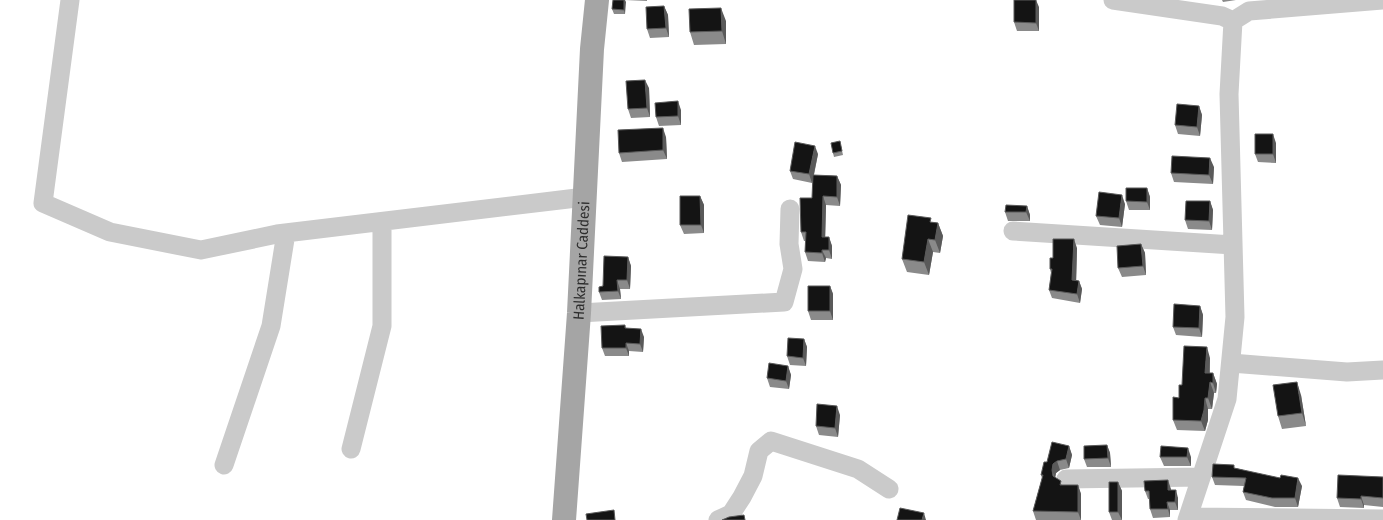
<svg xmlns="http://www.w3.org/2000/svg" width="1383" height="520" viewBox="0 0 1383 520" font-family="'Fira Sans Condensed',sans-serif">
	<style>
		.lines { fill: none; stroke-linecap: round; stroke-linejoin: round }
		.minor { stroke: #cacaca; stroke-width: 19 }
		.major { stroke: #a5a5a5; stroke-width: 24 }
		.wall { fill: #8a8a8a }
		.shaded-wall { fill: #5a5a5a }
		.building { fill: #141414; stroke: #5a5a5a }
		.labels { text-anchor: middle; stroke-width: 5; stroke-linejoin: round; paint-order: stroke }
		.street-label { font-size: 15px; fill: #2d2d2d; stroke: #fff }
	</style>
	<rect width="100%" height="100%" fill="#fff"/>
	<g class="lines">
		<path class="minor" d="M70,0l-27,203 67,29 91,18 76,-16 308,-37
			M1113,0l109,16 11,5
			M1013,231l220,14
			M579,313l205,-11 9,-33 -4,-25 1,-35
			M1231,363l116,9 36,-2
			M351,449l31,-123v-104
			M224,465l47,-139 15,-93
			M1066,479l135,-2
			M1188,517l195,2
			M718,520l13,-6 11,-17 11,-21 6,-25 12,-10 87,28 31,20
			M1187,520l40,-121 8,-82 -6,-223 4,-73 16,-10 134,-11"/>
		<path class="major" id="s1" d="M564,520l15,-207 13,-264 5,-49"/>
	</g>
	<path class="wall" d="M613,0h34v1l-22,-1v14h-11l-2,-5z
		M1222,0h14l-13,2z
		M664,6l4,9 1,22 -19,1 -3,-9z
		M1039,7v24h-22l-3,-9z
		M726,21v23l-32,1 -4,-13z
		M649,88l1,29 -19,1 -3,-9z
		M1199,106l3,9 -2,21 -22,-2 -3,-9z
		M681,110v15l-22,1 -3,-9z
		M666,137l1,22 -45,3 -3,-9z
		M840,141l3,14 -9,2 -1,-4z
		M1276,143v20l-18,-1 -3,-8z
		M818,154l-4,21 23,1 4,9 -1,21 -14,-1 -1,32h4l3,9v13l-6,-1 -1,4 -17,-1 -3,-9v-11h-1l-3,-9 11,-34 1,-18 -1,3 -19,-4 -3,-8z
		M1214,167l-1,17 -39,-2 -3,-9z
		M1147,188l3,9v13h-21l-3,-9z
		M700,196l4,9v28l-20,1 -4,-9z
		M1210,201l3,9 -1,20 -24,-1 -3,-9z
		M1125,204l-3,23 -22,-2 -4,-9z
		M1027,206l3,9v6h-22l-3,-9z
		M932,222l6,1 5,13 -3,17 -7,-1 -4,23 -22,-3 -5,-13z
		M1141,244l4,9 1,22 -24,2 -4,-9z
		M1077,248l-1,32 3,1 3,8 -2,14 -28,-5 -3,-8 2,-17 -1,-4 3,-11z
		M628,257l3,9 -1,23h-10l1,10 -19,1 -3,-8z
		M830,286l3,8v26h-22l-3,-9z
		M1200,306l3,9 -1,22 -26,-2 -3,-8z
		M625,325l1,3 18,9 -1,15 -14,-1v5h-24l-3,-8z
		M804,339l3,8 -1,19 -16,-1 -3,-9z
		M1210,358v15h3l4,11 -1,9h-2l-2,16h-4v11l-3,11 -28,-1 -4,-10 9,-35z
		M788,366l3,9 -2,14 -19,-2 -3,-9z
		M1301,395l5,31 -24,3 -4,-13z
		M840,415l-2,22 -19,-2 -3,-9z
		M1107,445l3,8 1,14h-24l-3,-8z
		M1069,446l3,9 -3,13 -9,2 -4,3 -1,4 7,8h16l3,9v26h-45l-3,-9 9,-33 -1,-3 6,-13z
		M1160,457h31v9h-27z
		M1236,468l66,18 -4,21h-23l-29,-7 -3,-8 1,-6 -29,-1 -3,-8z
		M1383,477v30l-19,-2v3l-24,-1 -3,-9z
		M1118,482l4,9v29h-10l-3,-8z
		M1171,489v1l7,8v12h-8v7l-17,1 -3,-9v-10h-2l-3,-8z"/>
	<path class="shaded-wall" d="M624,0h1l1,2 -1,12 -1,-4z
		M1036,0l3,7v24l-3,-8z
		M664,6l4,9 1,22 -3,-9z
		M721,8l5,13v23l-4,-13z
		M645,80l4,8 1,29 -3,-9z
		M678,101l3,9v15l-3,-9z
		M1199,106l3,9 -2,21 -3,-9z
		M663,128l3,9 1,22 -4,-9z
		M1273,134l3,9v20l-3,-9z
		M815,146l3,8 -6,29 -3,-9z
		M1210,158l4,9 -1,17 -4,-9z
		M837,176l4,9 -1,21 -3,-9z
		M1147,188l3,9v13l-3,-8z
		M1122,195l3,9 -3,23 -3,-9z
		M700,196l4,9v28l-3,-8z
		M823,196l3,9 -1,41 -3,-9z
		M1210,201l3,9 -1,20 -3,-9z
		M1027,206l3,9v6l-4,-9z
		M938,223l5,13 -3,17 -5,-13z
		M829,237l3,9v13l-3,-9z
		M928,239l5,13 -4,23 -5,-13z
		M1074,239l3,9 -1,40 -4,-8z
		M1141,244l4,9 1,22 -3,-9z
		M822,250l4,8 -1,4 -3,-9z
		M628,257l3,9 -1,23 -3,-9z
		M617,280l3,9 1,10 -3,-8z
		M1079,281l3,8 -2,14 -3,-9z
		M830,286l3,8v26l-3,-9z
		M1200,306l3,9 -1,22 -3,-9z
		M641,329l3,8 -1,15 -3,-8z
		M804,339l3,8 -1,19 -3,-8z
		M626,343l3,8v5l-3,-8z
		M1207,347l3,11 -1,25 -4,-10z
		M788,366l3,9 -2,14 -3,-8z
		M1213,373l4,11 -1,9 -3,-10z
		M1210,382l4,11 -2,16 -4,-11z
		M1297,382l4,13 5,31 -4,-13z
		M1205,398l3,11v11l-3,11 -4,-10z
		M837,406l3,9 -2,22 -3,-9z
		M1107,445l3,8 1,14 -3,-9z
		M1069,446l3,9 -3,13 -3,-9z
		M1188,448l3,9v9l-4,-9z
		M1057,461l3,9 -4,3 -1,6 2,6 -5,-15 1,-6z
		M1298,478l4,8 -4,21 -3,-9z
		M1168,480l3,9v9l-3,-8z
		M1118,482l4,9v29l-4,-8z
		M1078,485l3,9v26l-3,-8z
		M1176,490l2,8v12l-3,-8z
		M1361,496l3,9v3l-3,-9z
		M1167,502l3,8v7l-2,-8z
		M924,513l2,7h-4z"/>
	<path class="building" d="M613,0h11v10l-12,-1z
		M1014,0h22v23l-22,-1z
		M664,6l2,22 -19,1 -1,-22z
		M721,8l1,23 -32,1 -1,-23z
		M645,80l2,28 -19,1 -2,-28z
		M678,101v15l-22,1 -1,-14z
		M1177,104l22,2 -2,21 -22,-2z
		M663,128v22l-44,3 -1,-23z
		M1255,134h18v20h-18z
		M840,141l2,10 -9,2 -2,-10z
		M795,142l20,4 -6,28 -19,-3z
		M1172,156l38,2 -1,17 -38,-2z
		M813,175l24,1v21l-14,-1 -1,41h7v13h-7v3l-17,-1 1,-20h-5l-1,-34h12z
		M1126,188h21v14l-21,-1z
		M1099,192l23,3 -3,23 -23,-2z
		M680,196h20l1,29h-21z
		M1186,201h24l-1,20 -24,-1z
		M1006,205l21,1 -1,6h-21z
		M908,215l23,3 -1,4 8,1 -3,17 -7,-1 -4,23 -22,-3z
		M1053,239h21l-2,41 7,1 -2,13 -28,-4 3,-21h-2v-11h3z
		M1141,244l2,22 -25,2 -1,-22z
		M604,256l24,1 -1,23h-10l1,11 -19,1v-5l4,-1z
		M808,286h22v25h-22z
		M1174,304l26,2 -1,22 -26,-1z
		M625,325v3l16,1 -1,15 -14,-1v5h-24l-1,-22z
		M788,338l16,1 -1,19 -16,-2z
		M1184,346l23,1 -2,26h8v10l-3,-1 -2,16h-3l-1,12 -3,11 -28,-1v-23l6,1v-13h3z
		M769,363l19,3 -2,15 -19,-3z
		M1297,382l5,31 -24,3 -5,-31z
		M817,404l20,2 -2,22 -19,-2z
		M1052,442l17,4 -3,13 -9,2 -4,3 -1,6 1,6 8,5 -1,4h18v27l-45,-1 10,-36h-2l3,-13h3z
		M1107,445l1,13 -24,1v-13z
		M1161,446l27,2 -1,9h-27z
		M1213,464l21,1v3l46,10 1,-3 17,3 -3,20h-23l-29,-6 3,-14 -34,-1z
		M1338,475l45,2v21l-22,-2v3l-24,-1z
		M1168,480v10h8l-1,12h-8l1,7h-18l-1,-18h-4l-1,-10z
		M1109,482h9v30h-9z
		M900,508l24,5 -2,7h-25z
		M614,510l1,10h-28l-1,-6z
		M744,515l1,5h-23l7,-3z"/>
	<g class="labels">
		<g class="street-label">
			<text dy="5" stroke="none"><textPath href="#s1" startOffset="260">Halkapınar Caddesi</textPath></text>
		</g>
	</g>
</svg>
